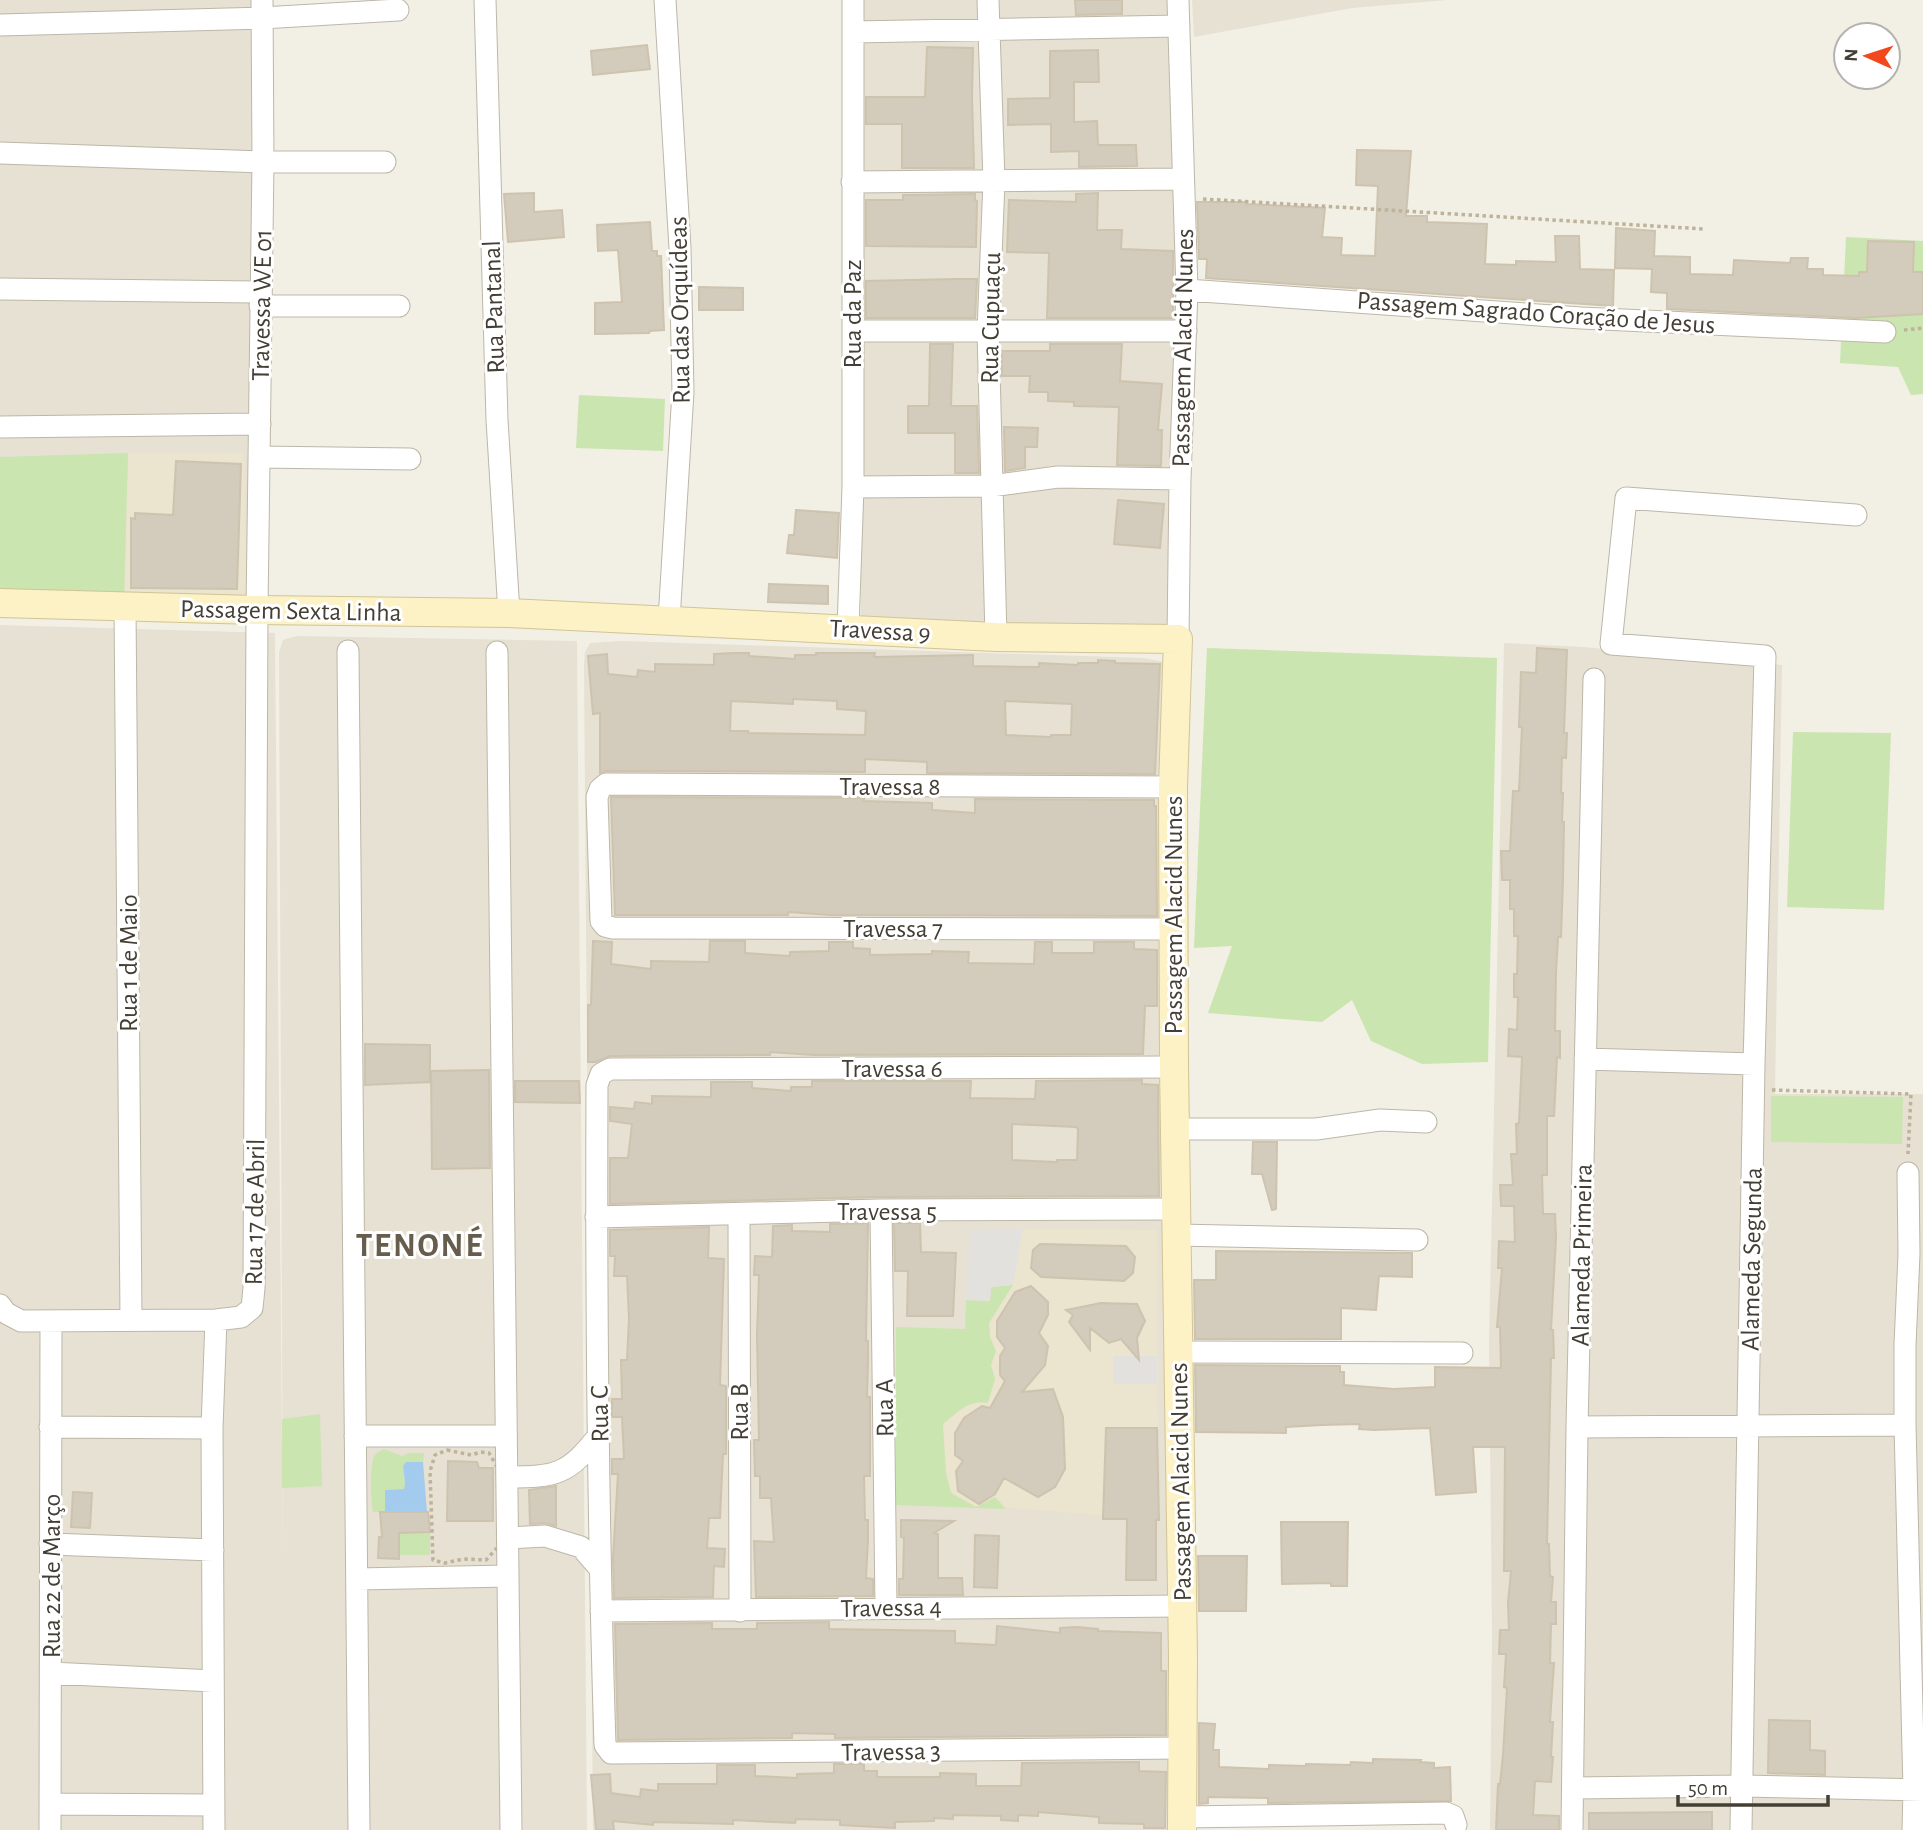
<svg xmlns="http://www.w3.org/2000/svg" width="1923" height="1830" viewBox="0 0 1923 1830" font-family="'Alegreya Sans',sans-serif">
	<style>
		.residential { fill: #e6e1d3 }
		.education { fill: #ebe4cf }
		.green { fill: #cae5af }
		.parking { fill: #e3e1dd }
		.water { fill: #a3cbed }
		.building { fill: #d3cbbb; stroke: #cec3ae; stroke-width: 2; fill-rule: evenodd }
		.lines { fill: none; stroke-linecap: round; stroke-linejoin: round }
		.street-casing { stroke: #bdb7a8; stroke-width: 23 }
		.secondary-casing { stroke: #d1c496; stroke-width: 30 }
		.path { stroke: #beb39a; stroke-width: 3.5; stroke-dasharray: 3.5 3.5; stroke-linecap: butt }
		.street { stroke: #fff; stroke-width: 21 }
		.secondary { stroke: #fcf2c5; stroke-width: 28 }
		.labels { text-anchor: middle; stroke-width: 6; stroke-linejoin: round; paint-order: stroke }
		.street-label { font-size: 26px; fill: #443f35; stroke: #fff }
		.district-label { font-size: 33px; font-weight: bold; letter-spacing: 2px; fill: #665d4d; stroke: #fff }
	</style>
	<rect width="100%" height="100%" fill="#f2efe5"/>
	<path class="residential" d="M0,0h270l-4,618 -266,-9z
		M859,0h312l5,199v178l-5,262 -310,-15z
		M1192,0h255l-95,8 -158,29z
		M0,625l275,8 8,928 -4,-909 4,-12 14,-4 280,5 10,1189h-587z
		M622,641l521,17 22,4 -4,27 14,1141h-582l-9,-1165 1,-13 5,-9z
		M1504,643l79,4 199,18 -7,429h148v736h-433l2,-196 -3,-291z"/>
	<path class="education" d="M128,453h116l3,153 -123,-5z
		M970,1229l187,1 2,290 -150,-12 -113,-3v-178l69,2z"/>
	<path class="green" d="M1846,237l77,4v153l-12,1 -13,-28 -58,-4z
		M579,395l86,4 -2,52 -87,-3z
		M128,453l-4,148 -124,1v-145z
		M1207,648l290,10 -9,404 -66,2 -51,-23 -19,-41 -30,22 -114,-9 24,-67 -38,2z
		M1793,732l98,1 -7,177 -97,-3z
		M1771,1096l132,1 -1,47 -131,-2z
		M1013,1285l-24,38 1,14 6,14 -5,14 4,14 -7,24c-19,-4 -31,10 -45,21l3,49 5,20 25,14 19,-10 11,12 -110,-4v-178l69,2 1,-29 24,1 1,-14z
		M320,1414l2,72 -40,2v-69z
		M384,1449l18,7 7,-3h15l-1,11 -17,-2 -3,4 2,17 -1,6 -19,1v22h-12c-2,-10 -4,-50 2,-57 2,-3 6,-4 9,-6z
		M390,1525l12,7h28v23h-31z"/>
	<path class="parking" d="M970,1229h53l-10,56 -22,2 -1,14 -24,-1z
		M1113,1356h44v28h-44z"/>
	<path class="water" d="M406,1462h17l4,50h-42v-22l19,-1 1,-6 -2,-17z"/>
	<path class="building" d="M1075,0h47v14l-46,1z
		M647,45l3,24 -57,6 -2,-24z
		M927,47l46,1 -1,50 2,70h-72v-44h-36v-27h59z
		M1098,50l1,32h-25v40l23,-1 1,24h38l1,21 -58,1v-16l-28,1v-28l-43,1v-26l42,-1v-47z
		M1357,150l54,1 -5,65h21v6l60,2 -2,40 31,1v-4l40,1 -1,-26h24l1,33 34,1 -1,36 -407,-28 1,-19h-8l-2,-57h49v2l79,4 -3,29 20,1 -1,17 34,1 3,-70 -22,-1z
		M534,193v19l28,-2 2,27 -56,5 -4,-48z
		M1098,193l-1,37h25l-1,19 52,2v67h-126l2,-65 -42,-1 2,-52 67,2v-8z
		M975,194v6l2,1 -1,46 -110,-1v-46h37v-5z
		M650,222l2,29h5v5h4l3,74 -14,1 -1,2 -54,1v-31l27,-1 -4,-52 -20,1 -1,-26z
		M1616,228l39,3 -1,25 36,1v17l43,1 1,-15 56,3 1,-5h17l-1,11h16v6l36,1v-4h8l1,-31 46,1 -1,30h10v42l-67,4 -189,-9v-16l-16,-1 1,-23 -37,-1z
		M956,279h21l-2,39h-109v-37z
		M699,287l44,1v22h-44z
		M930,344h23l-2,62h26l2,67h-24v-40h-47v-27h21z
		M1050,344h72l-2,37 42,3 -4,46h4l-1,36 -44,-1 2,-58 -45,-1v-4l-26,-1v-9h-19l1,-16h-28v-25h48z
		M1004,427l34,1 -1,19h-12v21l-20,3z
		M176,461l65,3 -4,125 -106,-1v-70l4,1v-6l38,2z
		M1118,500l46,4 -4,44 -46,-4z
		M796,510l43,3 -2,45 -50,-5 2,-18h5z
		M769,584l59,2v18l-60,-2z
		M1537,648l30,2 -3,83h3l-1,25 -4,-1 -1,36h2l-1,29h2l-1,57 -2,58h-3l-2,35 -1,59h5v27l-3,-1 -3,59h-7v59h-5l1,39h12l1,23 -5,93h2l1,28h-3l-4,186h2l1,32 3,1 -2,25h5v22h-5l-1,39h4l-4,59h3l-2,35h2l-2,25 -16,-1 -2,34 26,1v14h-63l2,-46h2l3,-29 4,-67 -3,-1 2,-33h-7l1,-24h9l-1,-27 3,-32h-7l1,-124h-32l3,45 -40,3 -6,-67 -56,2 -15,-1 1,-5 -38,1 -36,2v6l-90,-1 -1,-67 145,1v6h4v13l50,4 41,-2v-20l66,1 -1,-41h-3l5,-59h-4l1,-27 16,1 -1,-36h-13l-1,-21h13l-2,-31h6l-1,-30 3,-1 3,-66 -14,-1 1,-27 8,1 1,-33h-4v-23h3l1,-38h-4v-27h-4v-29h-8l-1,-29h9l3,-60h6l3,-64h-3l2,-55 15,1z
		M734,653h15v3l46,3v-4h21v-2h59l-1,4 99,-2v11l66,1v-4l39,2v-2h20v-3l17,1v2l45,1 -5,110 -228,-1v-11l-62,-3v13l-259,-1 -6,2v-60l-7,1 -5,-58 19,-2 1,20 29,3 1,-7 17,2v-8l59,1v-11zM793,699l44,2v8l29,2 -1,24 -117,-2v-2h-18l1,-30 62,3zM1005,701l67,3 -1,31h-20v2l-45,-2z
		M611,797l253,1v3l68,2v7l43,3v-14l179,1v6h2l1,110 -327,-1 -42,-3v3h-173z
		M593,941l19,1 -1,22 40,5v-8l58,1 1,-21h35v12l45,3v-4l39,-1v-9h24v6l17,1v6l62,-1v-3l37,1 -1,11 66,1 1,-22h17v11h42v-11h40v7l23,1v56h-12l-2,48 -330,1 -43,-3v3l-160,1 -14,6h-8v-57h3z
		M365,1044l65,1v37l-65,3z
		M489,1070l1,98 -58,1 -1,-98z
		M1142,1080v4l16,1 1,111 -278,1 -271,7v-46h18l4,-34 -22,-3v-14l24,2 1,-7 17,2v-8l59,1v-15h41v6l39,3v-4h21v-6h159l-1,17 65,1 1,-18zM1012,1124l64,3 2,2 -1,31h-20v2l-45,-2z
		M515,1081h64l1,22 -65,-1z
		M1253,1142h24l-1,67 -4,1 -10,-36h-10z
		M868,1223l-2,118h2v20l-1,36h3v79h-6l1,44h3v20l-2,38 7,1v17l-117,1 -2,-56 20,1 -3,-44h-11v-22h-5l-1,-36h5l-2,-105 2,-60h-5l1,-19 17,1 1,-31 19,-1v6l38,1v-8z
		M894,1223h26l1,29 35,1 -3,63h-46l1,-45h-13z
		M709,1227l-1,31 16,1 -4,126 6,1v68h-3l-3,64h-11l-2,30 18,1 -1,18 -10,-1 -1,31 -99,1 -1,-40 5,-84h-6v-15h12l-2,-42h-10v-18h10l-1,-39h6l2,-41 -2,-43h-13l1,-20h-5v-26z
		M1040,1244l86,2 9,11 -2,16 -9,8 -83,-4 -10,-9 2,-18z
		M1216,1251l196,2v24l-33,-1 -3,34 -35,-2v31h-146l-1,-59h22z
		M1031,1286l17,16v13l-9,18 9,13 -3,19 -23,27 31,-3 10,28 2,52 -10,18 -17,10 -34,-19 -9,16 -16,10 -21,-13 -2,-20 7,-10 -8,-6v-22l9,-15 18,-12 8,2 15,-27 -5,-6v-19l5,-8 -8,-11v-16l18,-29z
		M1101,1303l36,1 8,17 -8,17 2,22 -18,-21 -12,4 -19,-15v22l-21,-28 4,-7 -7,-5z
		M1106,1428h51l2,92h-3v60h-30l1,-61h-24z
		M448,1461l29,1 2,6h14v53h-46z
		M556,1486v40l-11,-3 -15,1 -1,-34z
		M73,1492l19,1 -2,35 -19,-1z
		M380,1512h48l2,20 -31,1v26l-21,-1 1,-21h3z
		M901,1520l53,1 -20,12 4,1v44h24l1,17h-64v-16h4l1,-41 -3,-1z
		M1281,1522h67l-1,64h-16v-3l-49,1z
		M975,1535l24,1 -2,52 -23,-1z
		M1198,1556h49l-1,55h-47z
		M829,1622v7l126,2v12l41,2 1,-19 63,7v-5l17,-1 21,2v2l63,2v38h5v64l-331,3v-4l-43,-1v5l-174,2 -3,-116 97,-1v6h45v-6z
		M1769,1720l41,1v29l15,1v24l-57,-2z
		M1199,1723l16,1 -2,26h6v17l50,2v-4l37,1v-2l44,1 1,-3 22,1v-4l48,1 -1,2 14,1v5l16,-1 1,34 -183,2v-5l-60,-1v6l-9,1z
		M1139,1762v9l27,1 -1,56h-21v-4l-45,-1v-6l-61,-5v4l-20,-1v6l-17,-1v-4l-48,-1v4l-19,-1v3l-39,1v6l-55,-3v-5l-44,-1 -1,4 -62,-3v4l-80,-2v3l-40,-4 1,9h-18l-5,-55 19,-1 1,19 29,4 1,-8 17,2v-7h59v-19h38v11l42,2v-4l37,-1v-9h30v7h13v6h63v-4l36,1v12h45l1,-23z
		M1712,1812v18h-123v-17z"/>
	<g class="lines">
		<g class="street-casing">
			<path id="street" d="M485,0l12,420 12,193
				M665,0l15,248 3,144 -14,228
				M988,0l6,181 -6,151 8,305
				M1178,0l9,290 -7,189 -2,160
				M0,25l262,-7 136,-8
				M853,32l326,-6
				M0,153l263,9h122
				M852,182l331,-3
				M0,289l261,3
				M1187,290l394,28 304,14
				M260,306h139
				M853,331h333
				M0,427l260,-3
				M259,457l151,2
				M853,487l138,-1 67,-9 122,2
				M125,606l6,714
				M848,628l5,-141v-487
				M348,651l11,1179
				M497,652l14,1178
				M1173,787l-567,-3 -6,5 -3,8 4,124 4,5 8,2 560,1
				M1585,1059l169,5
				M1174,1067l-564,2 -9,5 -4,11c-1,220 1,440 8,660l6,8 572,-5
				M1175,1129h141l64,-9 46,2
				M1908,1173l1,81 -4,91v80l9,365 -1,40
				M881,1210l5,397
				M739,1214l1,397
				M596,1217l285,-7 296,-1
				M1177,1235l240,5
				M0,1305l6,8 15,8 195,-1 25,-3 11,-9 2,-20 3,-678 6,-448 -1,-162
				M1178,1352l284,1
				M50,1427l162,1
				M1577,1427l328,-2
				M355,1436h151
				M507,1477c49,0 61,-2 92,-42
				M508,1538l37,-2 36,11 19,22
				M50,1544l163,6
				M357,1579l151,-3
				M601,1611l580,-5
				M51,1673l162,8
				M1573,1788l168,-2 182,4
				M50,1804l164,1
				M1182,1817l264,-4 7,3 3,9
				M50,1830l1,-508
				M214,1830l-2,-402 4,-108
				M1572,1830l5,-403 17,-748
				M1741,1830l13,-766 11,-408 -154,-12 15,-146 230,17"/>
		</g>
		<g class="secondary-casing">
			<path id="secondary" d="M0,603l257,7 252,3 487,24 182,2 -5,148 1,280 9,590 -1,173"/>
		</g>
		<path class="path" d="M1203,199l501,30
			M1904,330l19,-2
			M1772,1090l139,4 -3,60
			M447,1450l24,5 10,-3 8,1 8,14 3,66 -3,15 -11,12 -23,-1 -18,4 -12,-3 -3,-89 5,-16z"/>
		<use href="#street" class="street"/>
		<use href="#secondary" class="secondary"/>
	</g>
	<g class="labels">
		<g class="street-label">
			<text transform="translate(261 305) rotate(-89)" y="9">Travessa WE 01</text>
			<text transform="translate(493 307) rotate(-92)" y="9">Rua Pantanal</text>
			<text transform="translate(679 310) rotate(-91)" y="9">Rua das Orquídeas</text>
			<text transform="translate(1536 312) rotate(4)" y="9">Passagem Sagrado Coração de Jesus</text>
			<text transform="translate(852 314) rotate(-90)" y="9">Rua da Paz</text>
			<text transform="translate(990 318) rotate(-89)" y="9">Rua Cupuaçu</text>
			<text transform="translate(1182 348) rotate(-89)" y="9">Passagem Alacid Nunes</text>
			<text transform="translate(291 610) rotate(1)" y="9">Passagem Sexta Linha</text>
			<text transform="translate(880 630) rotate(3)" y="9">Travessa 9</text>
			<text x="890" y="795">Travessa 8</text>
			<text transform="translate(1173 915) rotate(-90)" y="9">Passagem Alacid Nunes</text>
			<text x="893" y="937">Travessa 7</text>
			<text transform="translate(128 963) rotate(-90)" y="9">Rua 1 de Maio</text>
			<text x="892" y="1077">Travessa 6</text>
			<text x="887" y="1220">Travessa 5</text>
			<text transform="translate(254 1212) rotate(-89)" y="9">Rua 17 de Abril</text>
			<text transform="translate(1581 1255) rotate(-89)" y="9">Alameda Primeira</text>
			<text transform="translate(1751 1259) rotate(-89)" y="9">Alameda Segunda</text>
			<text transform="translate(884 1408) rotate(-91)" y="9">Rua A</text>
			<text transform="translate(739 1412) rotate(-90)" y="9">Rua B</text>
			<text transform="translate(599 1414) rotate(-91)" y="9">Rua C</text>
			<text transform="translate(1180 1482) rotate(-91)" y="9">Passagem Alacid Nunes</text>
			<text transform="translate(51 1576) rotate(-90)" y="9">Rua 22 de Março</text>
			<text transform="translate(891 1607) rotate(-1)" y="9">Travessa 4</text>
			<text transform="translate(891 1751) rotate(-1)" y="9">Travessa 3</text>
		</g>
		<g class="district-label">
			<text x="420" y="1256">TENONÉ</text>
		</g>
	</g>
	<g transform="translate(1867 56) rotate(273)"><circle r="33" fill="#ffffff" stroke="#b4b2ae" stroke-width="2"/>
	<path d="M0-5L12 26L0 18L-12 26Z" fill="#f2481c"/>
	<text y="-10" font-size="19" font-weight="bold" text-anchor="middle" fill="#443f35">N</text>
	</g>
	<path d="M1678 1795v10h150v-10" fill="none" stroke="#443f35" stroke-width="3.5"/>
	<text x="1688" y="1795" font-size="21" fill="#443f35" stroke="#ffffff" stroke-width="5" paint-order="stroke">50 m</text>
</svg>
